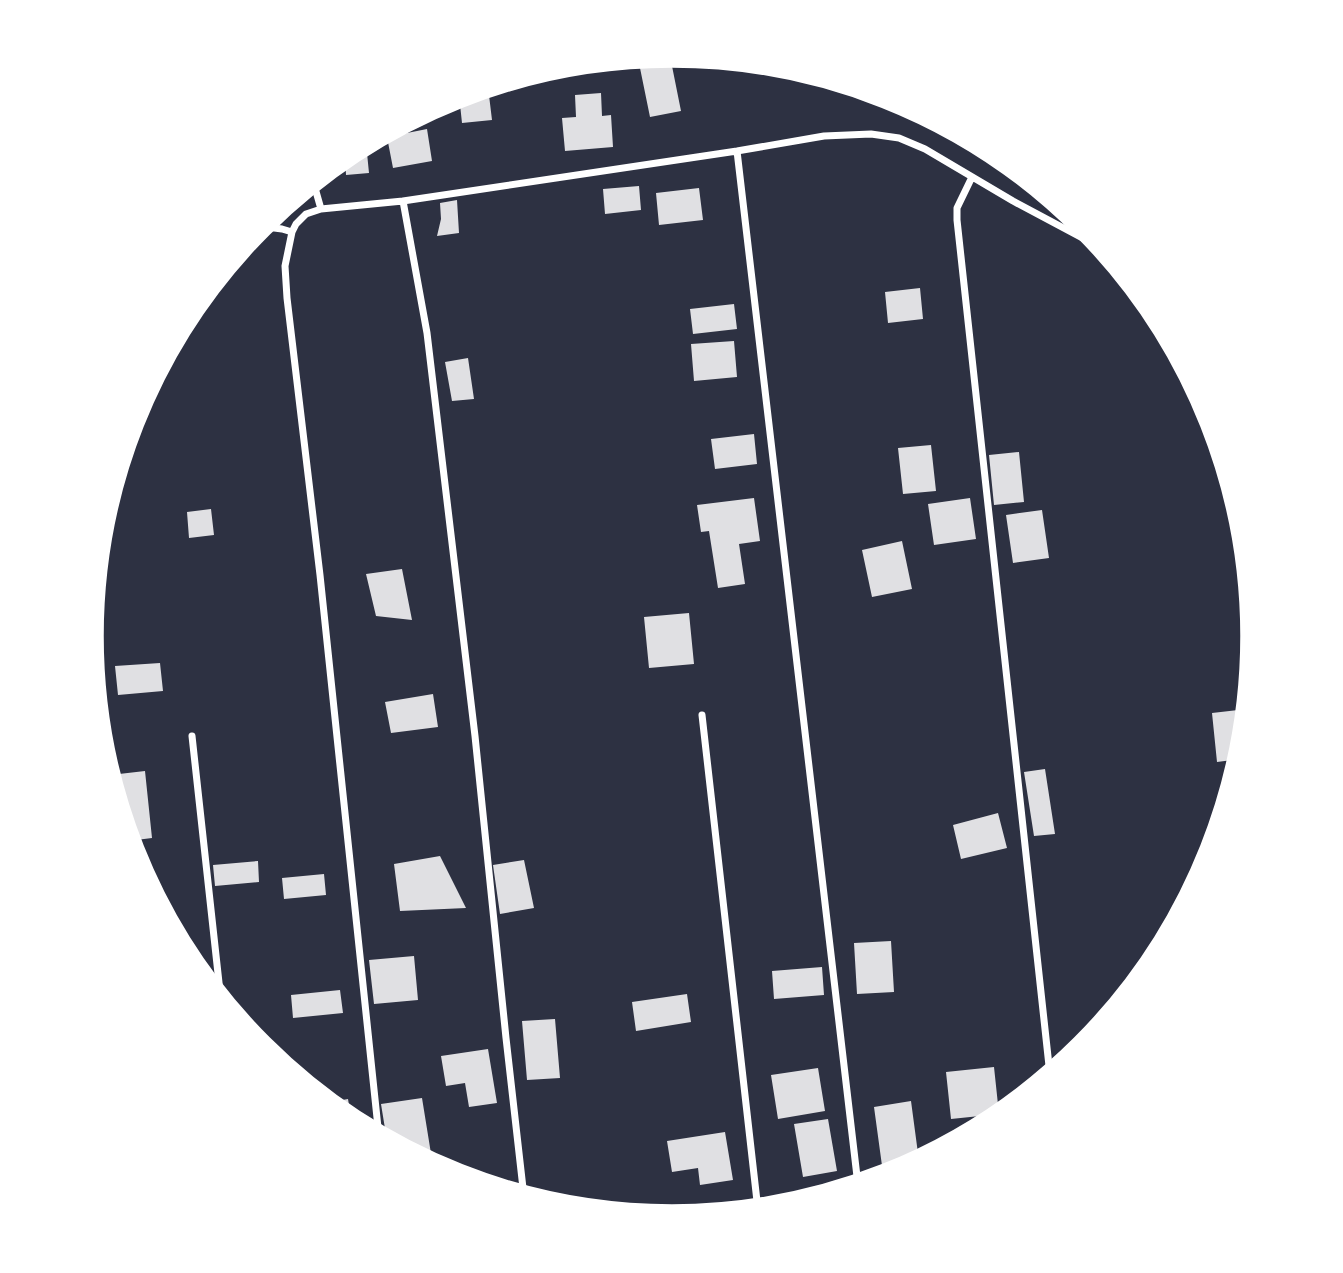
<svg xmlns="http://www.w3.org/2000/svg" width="1343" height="1273" viewBox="0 0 1343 1273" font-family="Montserrat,sans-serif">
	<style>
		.building { fill: #e0e0e3 }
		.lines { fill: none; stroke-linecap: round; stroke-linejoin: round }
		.minor { stroke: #fff; stroke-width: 7 }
		.rim { fill: none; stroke: #fff; stroke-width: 3.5 }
	</style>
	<rect width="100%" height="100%" fill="#2d3142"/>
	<path class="building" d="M671,61l10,50 -31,6 -10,-49z
		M488,87l4,33 -30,3 -3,-28z
		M601,93l1,23 9,-1 2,32 -48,4 -3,-33 14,-1 -1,-22z
		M427,129l5,32 -39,7 -6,-31z
		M366,143l3,30 -23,2 -1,-20z
		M639,186l2,24 -36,4 -2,-25z
		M699,188l4,32 -44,5 -3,-32z
		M457,200l2,33 -22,3 4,-17 -1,-16z
		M920,288l3,31 -35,4 -3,-31z
		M734,304l3,25 -44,5 -3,-25z
		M734,341l3,36 -43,4 -3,-37z
		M468,358l6,41 -22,2 -7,-39z
		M754,434l3,30 -42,5 -4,-30z
		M931,445l5,46 -33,3 -5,-46z
		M1019,452l5,50 -30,3 -5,-50z
		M754,498l6,43 -21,3 6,40 -27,4 -9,-57 -8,1 -4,-27z
		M970,498l6,41 -42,6 -6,-41z
		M211,509l3,26 -25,3 -2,-26z
		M1042,510l7,48 -36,5 -7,-48z
		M902,541l10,48 -40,8 -10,-47z
		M402,569l10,51 -36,-4 -10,-42z
		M689,613l5,51 -45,4 -5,-51z
		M160,663l3,28 -45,4 -3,-29z
		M433,694l5,33 -47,6 -6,-31z
		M1247,709l-5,41 -2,9 -23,3 -5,-49z
		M1045,769l10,65 -21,2 -10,-64z
		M145,771l7,67 -24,3 -3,-11 -6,-56z
		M998,813l9,35 -46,11 -8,-34z
		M440,856l26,52 -66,3 -6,-47z
		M524,860l10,48 -34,6 -7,-49z
		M258,861l1,21 -44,4 -2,-21z
		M324,874l2,21 -42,4 -2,-21z
		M891,941l3,51 -37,2 -3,-51z
		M414,956l4,44 -44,4 -5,-44z
		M822,967l2,28 -50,4 -2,-28z
		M340,990l3,23 -50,5 -2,-23z
		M687,994l4,28 -55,9 -4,-29z
		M555,1019l5,59 -33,2 -5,-59z
		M488,1049l9,54 -28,4 -4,-24 -19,3 -5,-30z
		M994,1067l5,47 -48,5 -5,-47z
		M818,1068l7,43 -47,8 -7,-44z
		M422,1098l11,68 -46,-25 -6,-37z
		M348,1099l4,24 -26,-20z
		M911,1101l8,60 -17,9 -19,3 -9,-66z
		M828,1119l9,52 -34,6 -9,-53z
		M725,1132l8,48 -33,5 -2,-17 -26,4 -5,-31z"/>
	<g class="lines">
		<path class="minor" d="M737,151l121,1034
			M972,177l-15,31v12l93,855
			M313,181l8,28
			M403,201l24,132 48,403 31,302 18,159
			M259,226l23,3 10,3
			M702,715l56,495
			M192,736l29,265
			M379,1137l-59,-562 -33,-277 -2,-32 7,-34 4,-8 10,-10 15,-5 82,-8 334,-50 87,-15 47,-2 28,4 26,11 88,52 90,48"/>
	</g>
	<path d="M0 0H1343V1273H0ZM102 636a570 570 0 1 1 1140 0a570 570 0 1 1-1140 0Z" fill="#fff" fill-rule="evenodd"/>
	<path class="rim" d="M102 636a570 570 0 1 1 1140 0a570 570 0 1 1-1140 0Z"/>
</svg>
